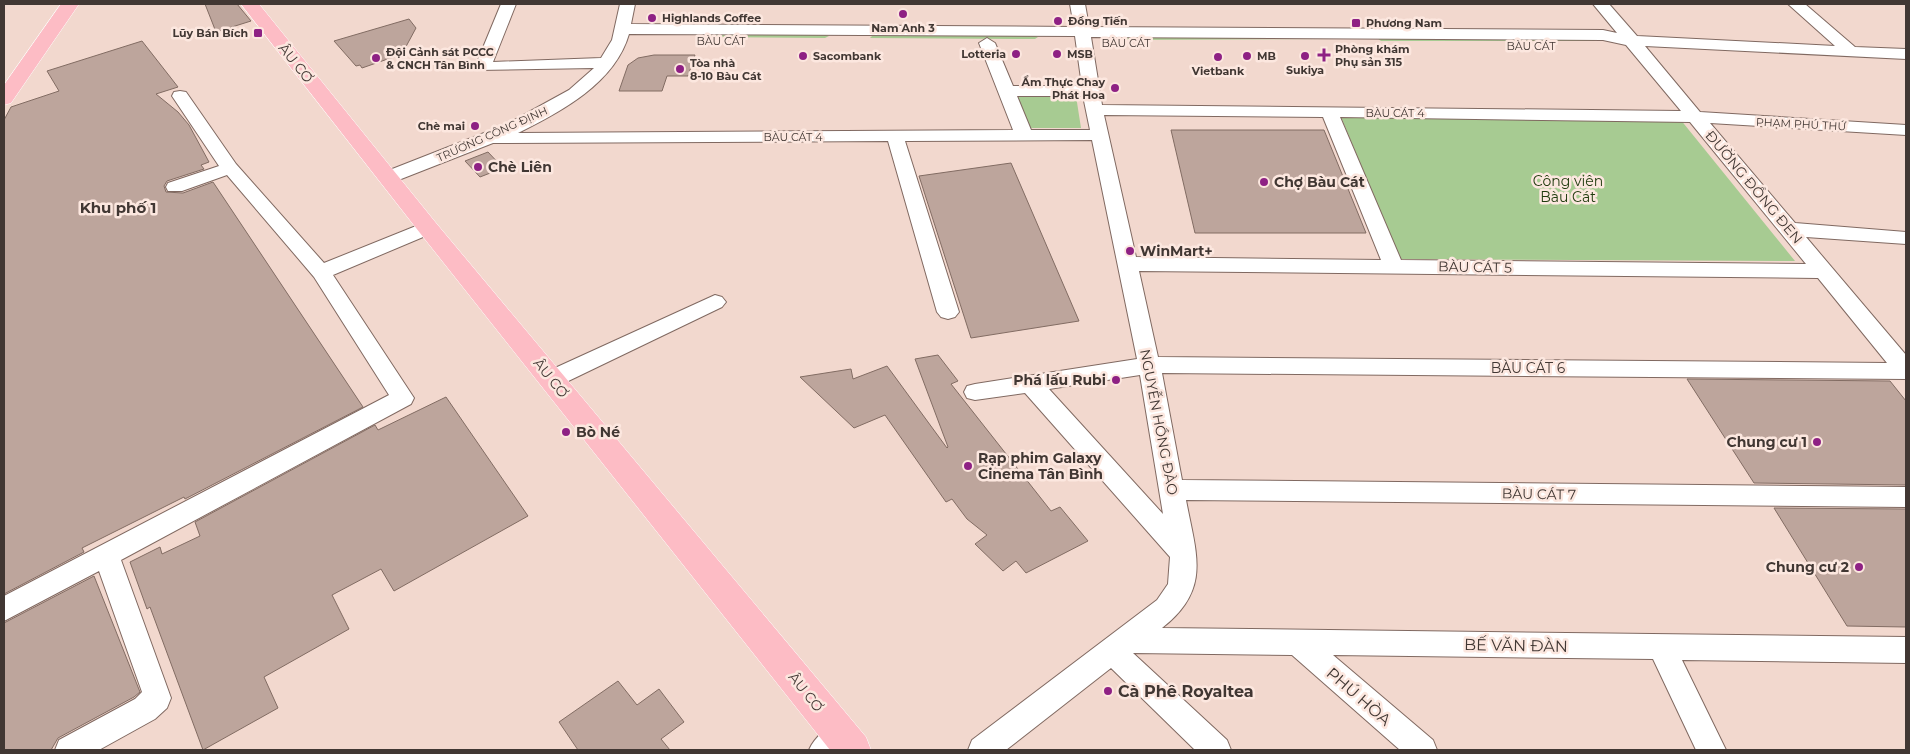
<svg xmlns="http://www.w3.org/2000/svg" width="1910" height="754" viewBox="0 0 1910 754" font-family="Montserrat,sans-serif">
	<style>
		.green { fill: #a7cb92 }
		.building { fill: #bda59c; stroke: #826c63 }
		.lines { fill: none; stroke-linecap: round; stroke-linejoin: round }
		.minor-casing { stroke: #806961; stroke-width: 2 }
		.major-casing { stroke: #fff; stroke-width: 1 }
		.minor { fill: #fff; fill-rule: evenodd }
		.major { fill: #fdbcc5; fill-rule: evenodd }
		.poi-dot { fill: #8e2184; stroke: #fce7df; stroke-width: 2 }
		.labels { text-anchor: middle; stroke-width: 5; stroke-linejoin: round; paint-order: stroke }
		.far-poi-label { font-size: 11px; font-weight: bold; fill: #413733; stroke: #fce7df; text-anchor: start }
		.far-street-label { font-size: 11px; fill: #413733; stroke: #fce7df }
		.street-label { font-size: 14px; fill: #413733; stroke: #fce7df }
		.poi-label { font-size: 14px; font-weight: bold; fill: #413733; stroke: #fce7df; text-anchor: start }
		.park-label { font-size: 14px; fill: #213c0f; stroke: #fce7df }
		.neighbourhood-label { font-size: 15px; font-weight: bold; fill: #413733; stroke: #fce7df }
		.near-street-label { font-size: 16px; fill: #413733; stroke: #fce7df }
		.near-poi-label { font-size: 16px; font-weight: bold; fill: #413733; stroke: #fce7df; text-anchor: start }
	</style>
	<rect width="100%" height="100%" fill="#f2d8ce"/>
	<path class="green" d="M710,34l116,1 3,1 -4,2 -117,-1z
		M873,35l162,1 3,1 -3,2 -165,-1z
		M1126,37l215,1 1,1 -214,1z
		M1377,38l217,2 1,1h-214z
		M1015,96h61l5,32h-52z
		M1341,117l339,2 115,142 -395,-2z"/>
	<path class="building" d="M205,4h32l14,17 -35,11z
		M409,19l7,9 -14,26 -40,14 -2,-3 -4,1 -22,-25z
		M142,41l36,46 -22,7 22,18 11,13 20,37 -8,3 3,4 -37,12 -3,5 2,6 17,1 30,-11 150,225 -178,92 -1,-2 -102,51 2,4 -80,42v-474l7,-13 48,-16 -12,-20z
		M695,55l-7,21h-21l-5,15h-43l9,-26 10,-7 16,-3z
		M1171,130h153l42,103h-171z
		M488,152l15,16 -23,9 -15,-16z
		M1011,163l68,158 -108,17 -52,-162z
		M938,355l20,26 -7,3 100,127 9,-4 28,34 -62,32 -10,-12 -13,10 -28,-27 12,-9 -20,-16 -15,-20 -6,3 -61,-87 -31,13 -54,-51 51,-8 2,10 34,-13 60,82 1,-1 -33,-88z
		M1687,379l203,2 16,20v84l-152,-2z
		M446,397l82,119 -134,75 -13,-22 -49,26 17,34 -85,48 14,31 -75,42 -53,-143 -3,2 -17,-47 30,-15 2,7 38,-18 -5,-14 180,-97 3,5z
		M1774,508l132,1v118l-59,-1z
		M94,576l46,116 -6,5 -76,41 -7,12h-47v-127z
		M618,681l19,24 22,-16 25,33 -23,17 9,11h-92l-19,-28z"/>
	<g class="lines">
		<g class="minor-casing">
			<path id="minor" d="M501,4h15l-23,58 108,-4 11,-18 8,-36h15l-4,20 443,3 -4,-23h15l4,23 514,3 14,3 -24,-29h16l28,32 198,10 -47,-42h17l50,43 51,2v10l-261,-13 55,66 206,13v10l-196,-12 85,100 111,9v12l-100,-7 100,118v24l-744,-6 20,107 724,7v20l-720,-7c10,54 26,89 -24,128l744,9v26l-224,-3 44,90h-30l-43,-91 -320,-4 100,85 4,10h-37l-108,-95 -159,-2 94,87 4,10h-36l-84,-82 -105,82h-38l4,-10 185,-140 11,-16 2,-27 -145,-164 -50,7 -8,-2 -3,-6 3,-6 8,-2 162,-25 -45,-219 -187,1 54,171 -4,5 -7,2 -7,-2 -4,-5 -49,-171 -395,2 -97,38h-14l-2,-4 2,-4 125,-49 62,-34 25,-22 -117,2 -2,-3zM629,34l446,2 7,50h-69l-18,-43 -8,-5 -8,5 34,87 -495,3c43,-21 97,-50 111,-99zM1091,37l512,3 23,5 55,66 -579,-6zM1017,96h66l7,34h-59zM1104,115l219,2 58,143 -245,-3zM1340,117l350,5 116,142 -405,-4zM1139,271l679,7 69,85 -729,-6zM1140,375l23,139 -114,-125z
				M180,91l6,1 50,72 88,99 97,-39 7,-2 7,2 3,4 -3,4 -102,43 81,123 -3,6 -290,156 50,138 -4,10 -12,11 -56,31h-44l4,-10 76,-41 7,-7 -43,-121 -95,50v-25l385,-201 -75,-118 -87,-102 -45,16h-14l-2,-4 2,-4 51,-17 -47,-70 2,-4z
				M715,295l7,2 4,5 -4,5 -162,78 -8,2 -8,-2 -3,-6 3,-6z
				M842,722l10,4 5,10 -5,10 -5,4h-38c6,-14 19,-23 33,-28z"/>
		</g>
		<g class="major-casing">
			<path id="major" d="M61,4h18l-68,99 -7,2v-20z
				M241,4h18l177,219 430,514 5,13h-41l-410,-517z"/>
		</g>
		<use href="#minor" class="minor"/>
		<use href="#major" class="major"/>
	</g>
	<g class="poi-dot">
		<circle cx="903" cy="14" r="5"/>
		<circle cx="652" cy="18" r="5"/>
		<circle cx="1058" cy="21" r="5"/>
		<rect x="1351" y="18" width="10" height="10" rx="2.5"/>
		<rect x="253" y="28" width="10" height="10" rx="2.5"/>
		<circle cx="1016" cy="54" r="5"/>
		<circle cx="1057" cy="54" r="5"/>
		<path d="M1321.5 47.5h5v5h5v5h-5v5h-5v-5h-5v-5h5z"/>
		<circle cx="803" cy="56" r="5"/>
		<circle cx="1247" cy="56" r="5"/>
		<circle cx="1305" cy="56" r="5"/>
		<circle cx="1218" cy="57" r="5"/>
		<circle cx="376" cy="58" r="5"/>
		<circle cx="680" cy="69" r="5"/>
		<circle cx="1115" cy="88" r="5"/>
		<circle cx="475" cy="126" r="5"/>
		<circle cx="478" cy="167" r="5"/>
		<circle cx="1264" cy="182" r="5"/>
		<circle cx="1130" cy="251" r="5"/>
		<circle cx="1116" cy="380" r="5"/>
		<circle cx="566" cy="432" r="5"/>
		<circle cx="1817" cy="442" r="5"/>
		<circle cx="968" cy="466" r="5"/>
		<circle cx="1859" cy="567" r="5"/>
		<circle cx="1108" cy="691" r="5"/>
	</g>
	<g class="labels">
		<g class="far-poi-label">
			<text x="662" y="22">Highlands Coffee</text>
			<text x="1068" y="25">Đồng Tiến</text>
			<text x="1366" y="27">Phương Nam</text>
			<text x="903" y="32" text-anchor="middle">Nam Anh 3</text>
			<text x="248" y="37" text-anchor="end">Lũy Bán Bích</text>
			<text x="1335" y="53">Phòng khám<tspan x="1335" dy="13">Phụ sản 315</tspan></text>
			<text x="386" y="56">Đội Cảnh sát PCCC<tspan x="386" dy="13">&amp; CNCH Tân Bình</tspan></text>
			<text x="1006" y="58" text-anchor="end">Lotteria</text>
			<text x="1067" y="58">MSB</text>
			<text x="813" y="60">Sacombank</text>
			<text x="1257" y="60">MB</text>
			<text x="690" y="67">Tòa nhà<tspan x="690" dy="13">8-10 Bàu Cát</tspan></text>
			<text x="1305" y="74" text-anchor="middle">Sukiya</text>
			<text x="1218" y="75" text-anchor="middle">Vietbank</text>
			<text x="1105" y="86" text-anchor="end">Ẩm Thực Chay<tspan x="1105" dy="13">Phát Hoa</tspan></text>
			<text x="465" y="130" text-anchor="end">Chè mai</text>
		</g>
		<g class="far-street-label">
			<text x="721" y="45">BÀU CÁT</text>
			<text x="1126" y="47">BÀU CÁT</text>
			<text x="1531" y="50">BÀU CÁT</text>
			<text x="1395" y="117">BÀU CÁT 4</text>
			<text transform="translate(1801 124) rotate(3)" y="4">PHẠM PHÚ THỨ</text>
			<text transform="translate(492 134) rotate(-24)" y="4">TRƯƠNG CÔNG ĐỊNH</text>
			<text x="793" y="141">BÀU CÁT 4</text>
		</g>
		<g class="street-label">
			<text transform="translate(296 63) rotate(51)" y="5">ÂU CƠ</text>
			<text transform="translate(1754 187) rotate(50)" y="5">ĐƯỜNG ĐỒNG ĐEN</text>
			<text transform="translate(1475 267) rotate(1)" y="5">BÀU CÁT 5</text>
			<text x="1528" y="373">BÀU CÁT 6</text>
			<text transform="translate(551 378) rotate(51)" y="5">ÂU CƠ</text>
			<text transform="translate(1159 422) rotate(79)" y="5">NGUYỄN HỒNG ĐÀO</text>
			<text transform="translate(1539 494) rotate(1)" y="5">BÀU CÁT 7</text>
			<text transform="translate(806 692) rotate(51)" y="5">ÂU CƠ</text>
		</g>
		<g class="poi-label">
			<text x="488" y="172">Chè Liên</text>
			<text x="1274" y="187">Chợ Bàu Cát</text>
			<text x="1140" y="256">WinMart+</text>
			<text x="1106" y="385" text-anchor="end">Phá lấu Rubi</text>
			<text x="576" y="437">Bò Né</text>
			<text x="1807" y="447" text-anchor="end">Chung cư 1</text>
			<text x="978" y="463">Rạp phim Galaxy<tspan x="978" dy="16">Cinema Tân Bình</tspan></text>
			<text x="1849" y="572" text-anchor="end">Chung cư 2</text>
		</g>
		<g class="park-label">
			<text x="1568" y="186">Công viên<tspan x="1568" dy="16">Bàu Cát</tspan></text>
		</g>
		<g class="neighbourhood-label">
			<text x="118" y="213">Khu phố 1</text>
		</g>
		<g class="near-street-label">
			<text transform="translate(1516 645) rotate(1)" y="6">BẾ VĂN ĐÀN</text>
			<text transform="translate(1359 696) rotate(41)" y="6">PHÚ HÒA</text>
		</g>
		<g class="near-poi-label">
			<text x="1118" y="697">Cà Phê Royaltea</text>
		</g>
	</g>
	<rect width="1910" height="754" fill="none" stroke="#413733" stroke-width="10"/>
</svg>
